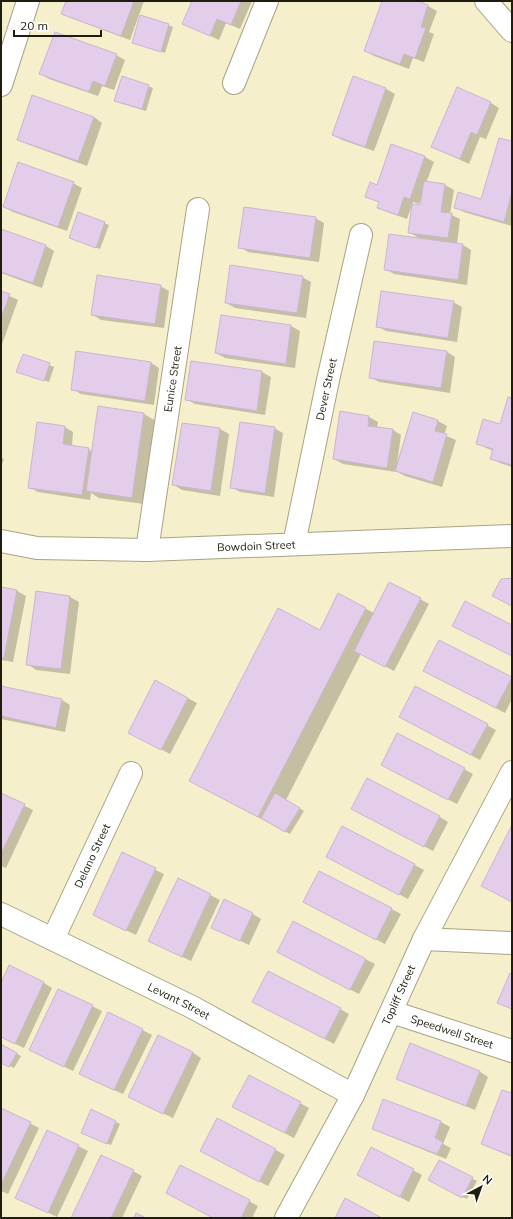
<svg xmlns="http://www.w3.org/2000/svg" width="513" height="1219" viewBox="0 0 513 1219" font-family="Mulish,sans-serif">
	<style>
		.shadow { fill: #0003 }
		.building { fill: #e4cdea; stroke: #cbb5d1 }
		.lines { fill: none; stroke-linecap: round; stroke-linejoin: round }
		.minor-casing { stroke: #a8a382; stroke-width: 24 }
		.major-casing { stroke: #a8a382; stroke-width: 24 }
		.minor { stroke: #fff; stroke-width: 22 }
		.major { stroke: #fff; stroke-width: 22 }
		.labels { text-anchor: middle; stroke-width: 3.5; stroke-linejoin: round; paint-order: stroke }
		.street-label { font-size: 11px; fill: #1f1d10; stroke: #fff }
	</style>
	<rect width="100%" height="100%" fill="#f5efcc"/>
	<path class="shadow" d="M67,1h77l-14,39 -59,-22 -9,-5z
		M193,1h59l-12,28 -14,-6 -7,17 -36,-17z
		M383,1h32l13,5 9,5 -8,21 5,2 -10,28 -11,-4 -4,11 -35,-13 -8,-5z
		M168,25l5,2 -8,26 -32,-11z
		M116,55l9,5 -11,30 -12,-4 -4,10 -49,-17 -8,-5z
		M122,77l31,11 -7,23 -26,-8 -5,-2z
		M354,77l32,12 9,5 -21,57 -32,-11 -9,-5z
		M491,103l8,5 -13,31 -6,-2 -11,27 -37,-17z
		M94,117l8,6 -15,43 -60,-22 -9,-5z
		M512,142v84l-48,-14 -9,-5 27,-7z
		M391,145l34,12 9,5 -8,21 19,2 9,5 -4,24 10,5 -3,25 6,1 8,5 -4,35 -73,-11 -9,-5 35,-30 -11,-7 12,-26 1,-10 -3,8 -6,-2 -6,17 -20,-7 -9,-5 2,-4 -13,-7 10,-10z
		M73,183l9,5 -15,43 -54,-19 -9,-5z
		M315,218l9,5 -5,39 -71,-10 -8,-5z
		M104,223l5,2 -9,24 -25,-9z
		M1,230l45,16 8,5 -12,37 -41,-15z
		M302,277l9,5 -5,36 -71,-10 -9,-5z
		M160,286l9,5 -5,37 -63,-8 -8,-5z
		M1,292l17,8 -17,47z
		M453,302l9,5 -5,35 -71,-11 -9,-5z
		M222,316l69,10 9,5 -5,37 -70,-10 -9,-5z
		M447,352l8,5 -5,36 -71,-11 -9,-5z
		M23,355l31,12 -5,15 -31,-10z
		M150,362l9,6 -5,37 -73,-11 -9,-5z
		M192,362l70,10 9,5 -6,38 -70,-11 -9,-5z
		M512,399v68l-12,-4 -9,-5 3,-7 -8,-3 -9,-5 24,-18z
		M341,412l28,5 9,5 -1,6 16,2 8,5 -4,29 16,-51 25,8 9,5 -3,9 12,5 -14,47 -37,-11 -9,-5v1l-53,-8 -9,-5z
		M144,414l12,7 -12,83 -45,-6 -8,-5 -1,7 -52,-8 -9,-5 36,-60 8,5 -1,14 16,3 5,3z
		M183,424l37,5 9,5 -9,62 -38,-6 -8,-5z
		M274,428l9,5 -9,64 -34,-5 -9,-5z
		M1,458l3,1 -3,8z
		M1,588l16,3 9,5 -13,66 -12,-2z
		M37,593l33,4 9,5 -9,72 -34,-4 -8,-6z
		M339,595l35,18 46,-14 9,5 -35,67 -33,-17 -75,146 18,11 -14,23 -86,-45 116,-158z
		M439,641l73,38v20l-7,14 -72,-37z
		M155,681l42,22 -27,51 -32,-17z
		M1,687l61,13 8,5 -5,27 -64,-13z
		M409,722l78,3 9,5 -16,30z
		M464,769l9,5 -16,30 -66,-34z
		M1,794l32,16 -27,58 -5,-2z
		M361,814l79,3 8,5 -15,29z
		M343,828l81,42 -16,29 -72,-37z
		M123,854l41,20 -28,61 -42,-20z
		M320,872l81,42 -16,30 -72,-37z
		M178,879l42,21 -29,61 -42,-20z
		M253,914l8,5 -12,26 -28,-13z
		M294,922l81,42 -16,30 -72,-37z
		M44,983l8,5 -28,60 -23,-11v-52z
		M59,990l43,21 -29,60 -43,-21z
		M262,1006l78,3 9,5 -15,30z
		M109,1013l43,22 -29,59 -34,-15z
		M1,1045l20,11 -7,12 -13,-6z
		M192,1052l9,6 -28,60 -34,-16z
		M479,1071l9,6 -13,33 -69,-27 -8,-5z
		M512,1094v63l-21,-9 -9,-5z
		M384,1101l57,21 9,5 -7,17 8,4 -5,11 -64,-26 -9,-5z
		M300,1103l9,5 -15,30 -52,-27z
		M1,1109l38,19 -31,66 -7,-3z
		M91,1111l29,13 -9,21 -25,-10z
		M217,1119l68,36 -17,31 -58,-30z
		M47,1131l41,20 -31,66 -32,-15z
		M372,1148l50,27 -13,27 -42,-23z
		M439,1161l38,20 -10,18 -33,-17z
		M133,1171l9,5 -20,42h-50z
		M249,1201l9,5 -6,12h-37z"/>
	<path class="building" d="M66,1h68l-13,35 -60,-22z
		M192,1h49l-10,24 -14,-6 -7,17 -28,-12z
		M382,1h36l10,4 -7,22 5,1 -11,30 -11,-4 -4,10 -36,-13z
		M140,15l29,9 -8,28 -29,-9z
		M55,32l62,22 -12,32 -12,-5 -4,11 -50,-18z
		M122,76l27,9 -7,24 -28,-8z
		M353,76l33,12 -21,59 -33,-12z
		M457,87l34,15 -14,33 -6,-3 -11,27 -29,-12z
		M32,95l62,22 -16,44 -61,-21z
		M499,138l13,3v51l-8,30 -50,-14 4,-16 23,7z
		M391,144l34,12 -15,43 -6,-2 -6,18 -21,-7 2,-6 -14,-5 5,-15 7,3z
		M18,162l56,20 -16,45 -55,-20z
		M424,181l21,3 -4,28 11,1 -4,25 -40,-5 4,-29 8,1z
		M244,207l72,10 -6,41 -72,-10z
		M78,212l27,10 -9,26 -27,-10z
		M1,229l45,16 -13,38 -32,-11z
		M389,234l74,10 -5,36 -74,-10z
		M230,265l73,11 -6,37 -72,-10z
		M97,275l64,10 -6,39 -64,-9z
		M1,291l9,3 -9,24z
		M381,291l73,10 -6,37 -72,-11z
		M221,315l70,10 -5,39 -71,-11z
		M374,341l73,10 -6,37 -72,-10z
		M76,351l75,11 -6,39 -74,-11z
		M23,354l27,9 -6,18 -28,-9z
		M191,361l71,10 -5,40 -72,-11z
		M508,397l4,1v67l-22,-6 3,-10 -17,-5 7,-25 17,5z
		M98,406l46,7 -12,85 -46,-7z
		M340,411l29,5 -1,10 25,3 -6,39 -54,-9z
		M413,412l25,8 -3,11 12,3 -14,48 -38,-11z
		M37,422l28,4 -2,18 26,4 -7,47 -54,-7z
		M240,422l35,5 -10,66 -35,-5z
		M182,423l38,5 -9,63 -39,-6z
		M512,578v28l-20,-10 9,-17z
		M389,582l32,16 -36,69 -31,-16z
		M1,587l16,3 -13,68h-3z
		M36,591l34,5 -9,73 -35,-4z
		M338,593l28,15 -108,209 -69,-36 89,-173 42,22z
		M465,601l47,24v31l-60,-30z
		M439,640l73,37 -16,31 -73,-37z
		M155,680l33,18 -27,52 -33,-17z
		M1,686l61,13 -6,29 -55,-12z
		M415,686l73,38 -17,31 -72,-38z
		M397,733l68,35 -17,32 -67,-35z
		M367,778l73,38 -16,31 -73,-38z
		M1,793l24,11 -24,50z
		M275,793l25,15 -15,24 -24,-14z
		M512,825v77l-31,-16z
		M342,826l73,38 -16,31 -73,-38z
		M122,852l34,16 -30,63 -33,-16z
		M319,871l73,37 -16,32 -73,-38z
		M178,878l33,16 -29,63 -34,-16z
		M224,899l29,14 -13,28 -29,-13z
		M293,921l73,38 -16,31 -73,-38z
		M9,965l35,17 -29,62 -14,-7v-54z
		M268,971l73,37 -16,31 -73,-37z
		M510,973l2,1v35l-15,-6z
		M58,989l35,16 -29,62 -35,-17z
		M108,1012l35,17 -29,61 -35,-16z
		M158,1035l35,17 -30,62 -35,-17z
		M410,1043l70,28 -14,35 -70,-27z
		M1,1044l16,9 -8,14 -8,-4z
		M249,1075l52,27 -16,31 -53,-26z
		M502,1090l10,3v63l-31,-12z
		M383,1099l58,22 -6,17 8,4 -6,12 -65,-25z
		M1,1108l30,14 -30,63z
		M91,1109l25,12 -9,23 -26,-11z
		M217,1118l59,31 -17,33 -59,-31z
		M47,1130l32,15 -31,68 -33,-15z
		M371,1147l43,22 -14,28 -43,-22z
		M101,1155l33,15 -23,48h-40z
		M439,1160l34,17 -11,21 -34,-18z
		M180,1165l70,35 -9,18h-28l-47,-25z
		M345,1198l37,20h-47z
		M136,1213l10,5h-12z"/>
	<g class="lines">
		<g class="minor-casing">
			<g id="minor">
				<path d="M486,1l26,30"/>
				<path d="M234,83l33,-82"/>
				<path d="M1,85l27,-84"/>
				<path id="s1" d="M294,544l34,-164 33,-145"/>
				<path id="s2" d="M147,550l51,-341"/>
				<path id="s3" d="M1,914l191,93 161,88"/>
				<path id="s4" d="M53,939l78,-166"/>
				<path d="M424,939l88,4"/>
				<path id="s5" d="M392,1012l120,39"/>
				<path id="s6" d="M286,1218l67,-123 71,-156 88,-167"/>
			</g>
		</g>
		<g class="major-casing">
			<g id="major">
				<path id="s7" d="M1,541l36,7 110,2 365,-14"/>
			</g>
		</g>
		<use href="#minor" class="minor"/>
		<use href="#major" class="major"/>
	</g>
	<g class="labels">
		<g class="street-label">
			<text dy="4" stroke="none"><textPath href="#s2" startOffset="173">Eunice Street</textPath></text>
			<text dy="4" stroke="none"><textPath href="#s1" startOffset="158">Dever Street</textPath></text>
			<text dy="4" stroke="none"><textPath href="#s7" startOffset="256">Bowdoin Street</textPath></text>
			<text dy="4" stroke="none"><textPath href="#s4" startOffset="92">Delano Street</textPath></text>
			<text dy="4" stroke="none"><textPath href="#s6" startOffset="250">Topliff Street</textPath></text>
			<text dy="4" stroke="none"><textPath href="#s3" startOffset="198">Levant Street</textPath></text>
			<text dy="4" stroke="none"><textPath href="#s5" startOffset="63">Speedwell Street</textPath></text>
		</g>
	</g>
	<rect width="513" height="1219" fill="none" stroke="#1f1d10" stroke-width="4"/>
	<g transform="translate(481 1187) rotate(41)" stroke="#ffffff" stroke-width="3" paint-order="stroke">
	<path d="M0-3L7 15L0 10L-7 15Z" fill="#1f1d10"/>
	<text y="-6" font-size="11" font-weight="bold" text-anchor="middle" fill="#1f1d10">N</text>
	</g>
	<path d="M14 30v6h87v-6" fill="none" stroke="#1f1d10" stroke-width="2"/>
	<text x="20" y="30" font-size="12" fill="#1f1d10" stroke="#ffffff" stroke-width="3" paint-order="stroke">20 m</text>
</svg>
